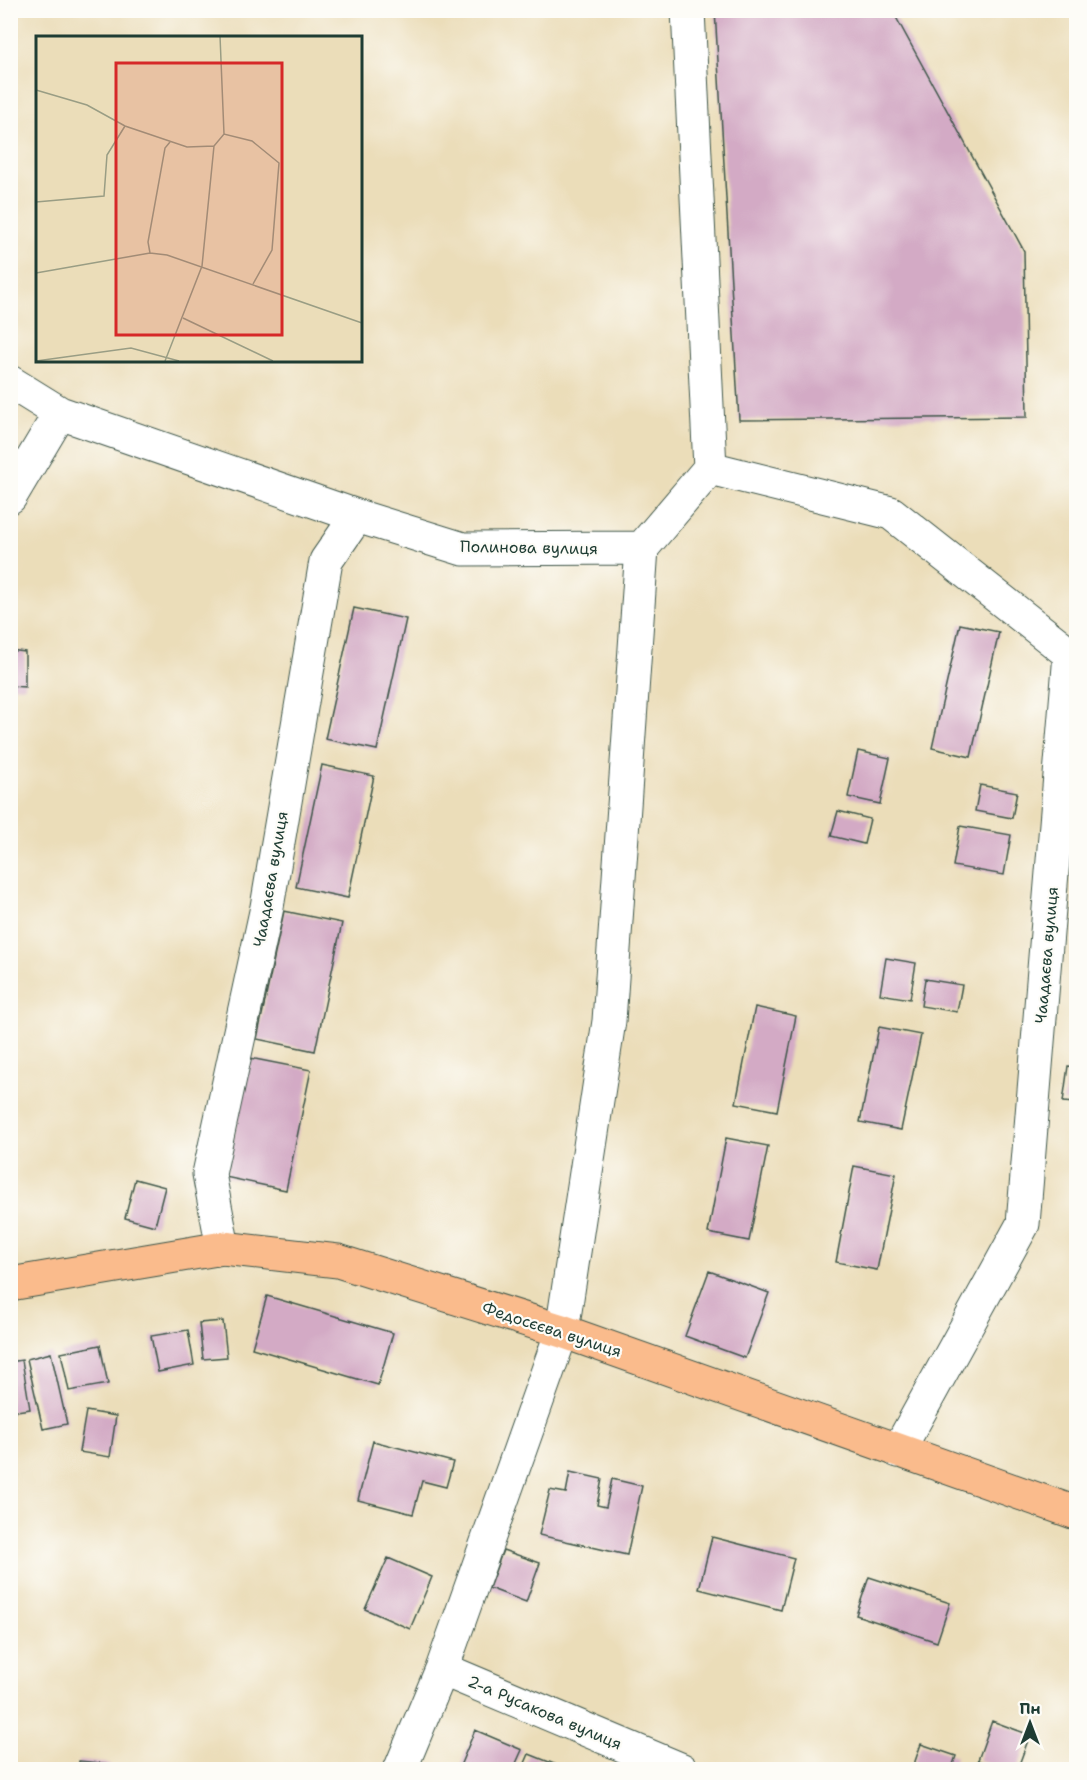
<svg xmlns="http://www.w3.org/2000/svg" width="1087" height="1780" viewBox="0 0 1087 1780" font-family="'Shantell Sans',sans-serif">
	<style>
		.building { fill: #d3aac5 }
		.lines { fill: none; stroke-linecap: round; stroke-linejoin: round }
		.minor-casing { stroke: #3e5548; stroke-width: 35 }
		.major-casing { stroke: #3e5548; stroke-width: 35 }
		.minor { stroke: #fff; stroke-width: 33 }
		.major { stroke: #fabb8c; stroke-width: 33 }
		.labels { text-anchor: middle; stroke-width: 4.5; stroke-linejoin: round; paint-order: stroke }
		.street-label { font-size: 16px; fill: #1f3d34; stroke: #fdfcf7 }
		.inset-road { fill: none; stroke: #999d84; stroke-width: 1.5 }
		.view { fill: #d62828; fill-opacity: 0.15; stroke: #d62828; stroke-width: 3 }
		.inset-edge { fill: none; stroke: #1f3d34; stroke-width: 3 }
	</style>
	<rect width="100%" height="100%" fill="#fdfcf7"/>
	<filter id="ink" filterUnits="userSpaceOnUse"><feTurbulence type="fractalNoise" baseFrequency=".0167" numOctaves="2"/><feDisplacementMap in="SourceGraphic" scale="12" xChannelSelector="R" yChannelSelector="G"/><feConvolveMatrix kernelMatrix="1 2 1 2 8 2 1 2 1" color-interpolation-filters="sRGB"/></filter>
	<filter id="wash" filterUnits="userSpaceOnUse"><feTurbulence type="fractalNoise" baseFrequency=".008" numOctaves="4" result="noise"/><feDisplacementMap in="SourceGraphic" scale="24" xChannelSelector="R" yChannelSelector="G"/><feGaussianBlur stdDeviation="1.35" result="paint"/><feColorMatrix in="noise" values="0 0 0 0 0 0 0 0 0 0 0 0 0 0 0 0 0 1.4 0 .05"/><feComposite in="paint" operator="in"/></filter>
	<g filter="url(#wash)">
		<rect width="100%" height="100%" fill="#ebddb9"/>
		<g id="blocks">
			<path class="building" d="M715,10h177l132,241 3,166 -288,3z
				M354,608l52,11 -29,131 -52,-11z
				M960,624l39,8 -28,125 -39,-9z
				M10,650l15,2v35l-15,-1z
				M858,751l32,7 -10,46 -32,-7z
				M322,765l52,11 -26,122 -52,-11z
				M980,785l37,7 -5,26 -37,-7z
				M838,811l32,8 -6,25 -33,-8z
				M960,826l51,9 -7,40 -51,-9z
				M284,911l58,12 -27,128 -58,-12z
				M886,958l30,5 -6,36 -30,-5z
				M925,979l37,6 -5,27 -36,-6z
				M755,1007l41,9 -19,95 -41,-8z
				M879,1027l42,8 -20,95 -41,-8z
				M250,1058l61,12 -25,120 -61,-13z
				M1068,1066l8,1v36l-13,-1z
				M726,1138l42,8 -19,95 -41,-8z
				M854,1166l42,8 -19,96 -41,-8z
				M135,1179l30,8 -10,39 -30,-8z
				M709,1271l60,22 -24,65 -60,-22z
				M267,1296l126,37 -15,52 -126,-37z
				M223,1321l4,36 -24,2 -4,-36z
				M188,1330l6,35 -36,7 -7,-36z
				M100,1345l8,39 -39,7 -8,-38z
				M51,1353l16,71 -24,5 -16,-70z
				M22,1360l8,49 -20,3v-50z
				M86,1411l30,5 -6,41 -31,-5z
				M373,1441l80,21 -7,25 -24,-6 -9,33 -55,-14z
				M570,1472l32,7 -5,26 9,2 6,-28 30,7 -15,69 -88,-20 11,-45 16,3z
				M712,1537l82,21 -13,52 -82,-21z
				M503,1550l37,13 -14,39 -37,-14z
				M388,1558l44,19 -22,52 -45,-20z
				M869,1577l81,26 -13,39 -81,-27z
				M992,1721l38,14 -13,35h-13l-26,-10z
				M475,1730l47,20 -9,20h-46l-7,-4z
				M921,1744l35,12 -5,14h-39z
				M529,1754l38,15v1h-45z
				M79,1761l31,3v6h-32z"/>
		</g>
	</g>
	<g filter="url(#ink)">
		<use href="#blocks" fill-opacity="0" stroke="#3e5548" stroke-width="1.5"/>
		<g class="lines">
			<g class="minor-casing">
				<path id="minor" d="M688,10l22,458
					M10,382l50,31 297,103 106,33 179,-1 68,-80 181,45 179,141 -47,570 -125,227
					M10,497l50,-84
					M223,1248l-14,-74 58,-267 59,-346 31,-45
					M442,1669l240,101
					M400,1770l42,-101 120,-338 47,-310 33,-473"/>
			</g>
			<g class="major-casing">
				<path id="major" d="M10,1284l213,-36 115,13 224,70 514,182"/>
			</g>
			<use href="#minor" class="minor"/>
			<use href="#major" class="major"/>
		</g>
	</g>
	<g class="labels">
		<g class="street-label">
			<text transform="translate(529 547) rotate(1)" y="6">Полинова вулиця</text>
			<text transform="translate(270 879) rotate(-80)" y="6">Чаадаєва вулиця</text>
			<text transform="translate(1046 955) rotate(-85)" y="6">Чаадаєва вулиця</text>
			<text transform="translate(552 1329) rotate(18)" y="6">Федосєєва вулиця</text>
			<text transform="translate(545 1712) rotate(23)" y="6">2-а Русакова вулиця</text>
		</g>
	</g>
	<g transform="translate(36 36)">
		<rect width="326" height="326" fill="#ebddb9"/>
		<path class="inset-road" d="M184,0l4,98M0,54l51,15 38,21 62,21 27,-1 10,-12 28,7 27,22 -7,87 -19,34M0,166l68,-6 3,-41 18,-29M114,217l-2,-11 17,-94 5,-6M0,237l114,-20 17,2 195,68M147,282l90,43M0,325l95,-13 48,13M129,325l37,-95 12,-120"/>
		<path class="view" d="M80,27h166v272h-166z"/>
		<rect width="326" height="326" class="inset-edge"/>
	</g>
	<rect width="1087" height="1780" fill="none" stroke="#fdfcf7" stroke-width="36"/>
	<g transform="translate(1030 1723)" stroke="#fdfcf7" stroke-width="4.5" paint-order="stroke">
	<path d="M0-4.5L10 22L0 15L-10 22Z" fill="#1f3d34"/>
	<text y="-9" font-size="16" font-weight="bold" text-anchor="middle" fill="#1f3d34">Пн</text>
	</g>
</svg>
